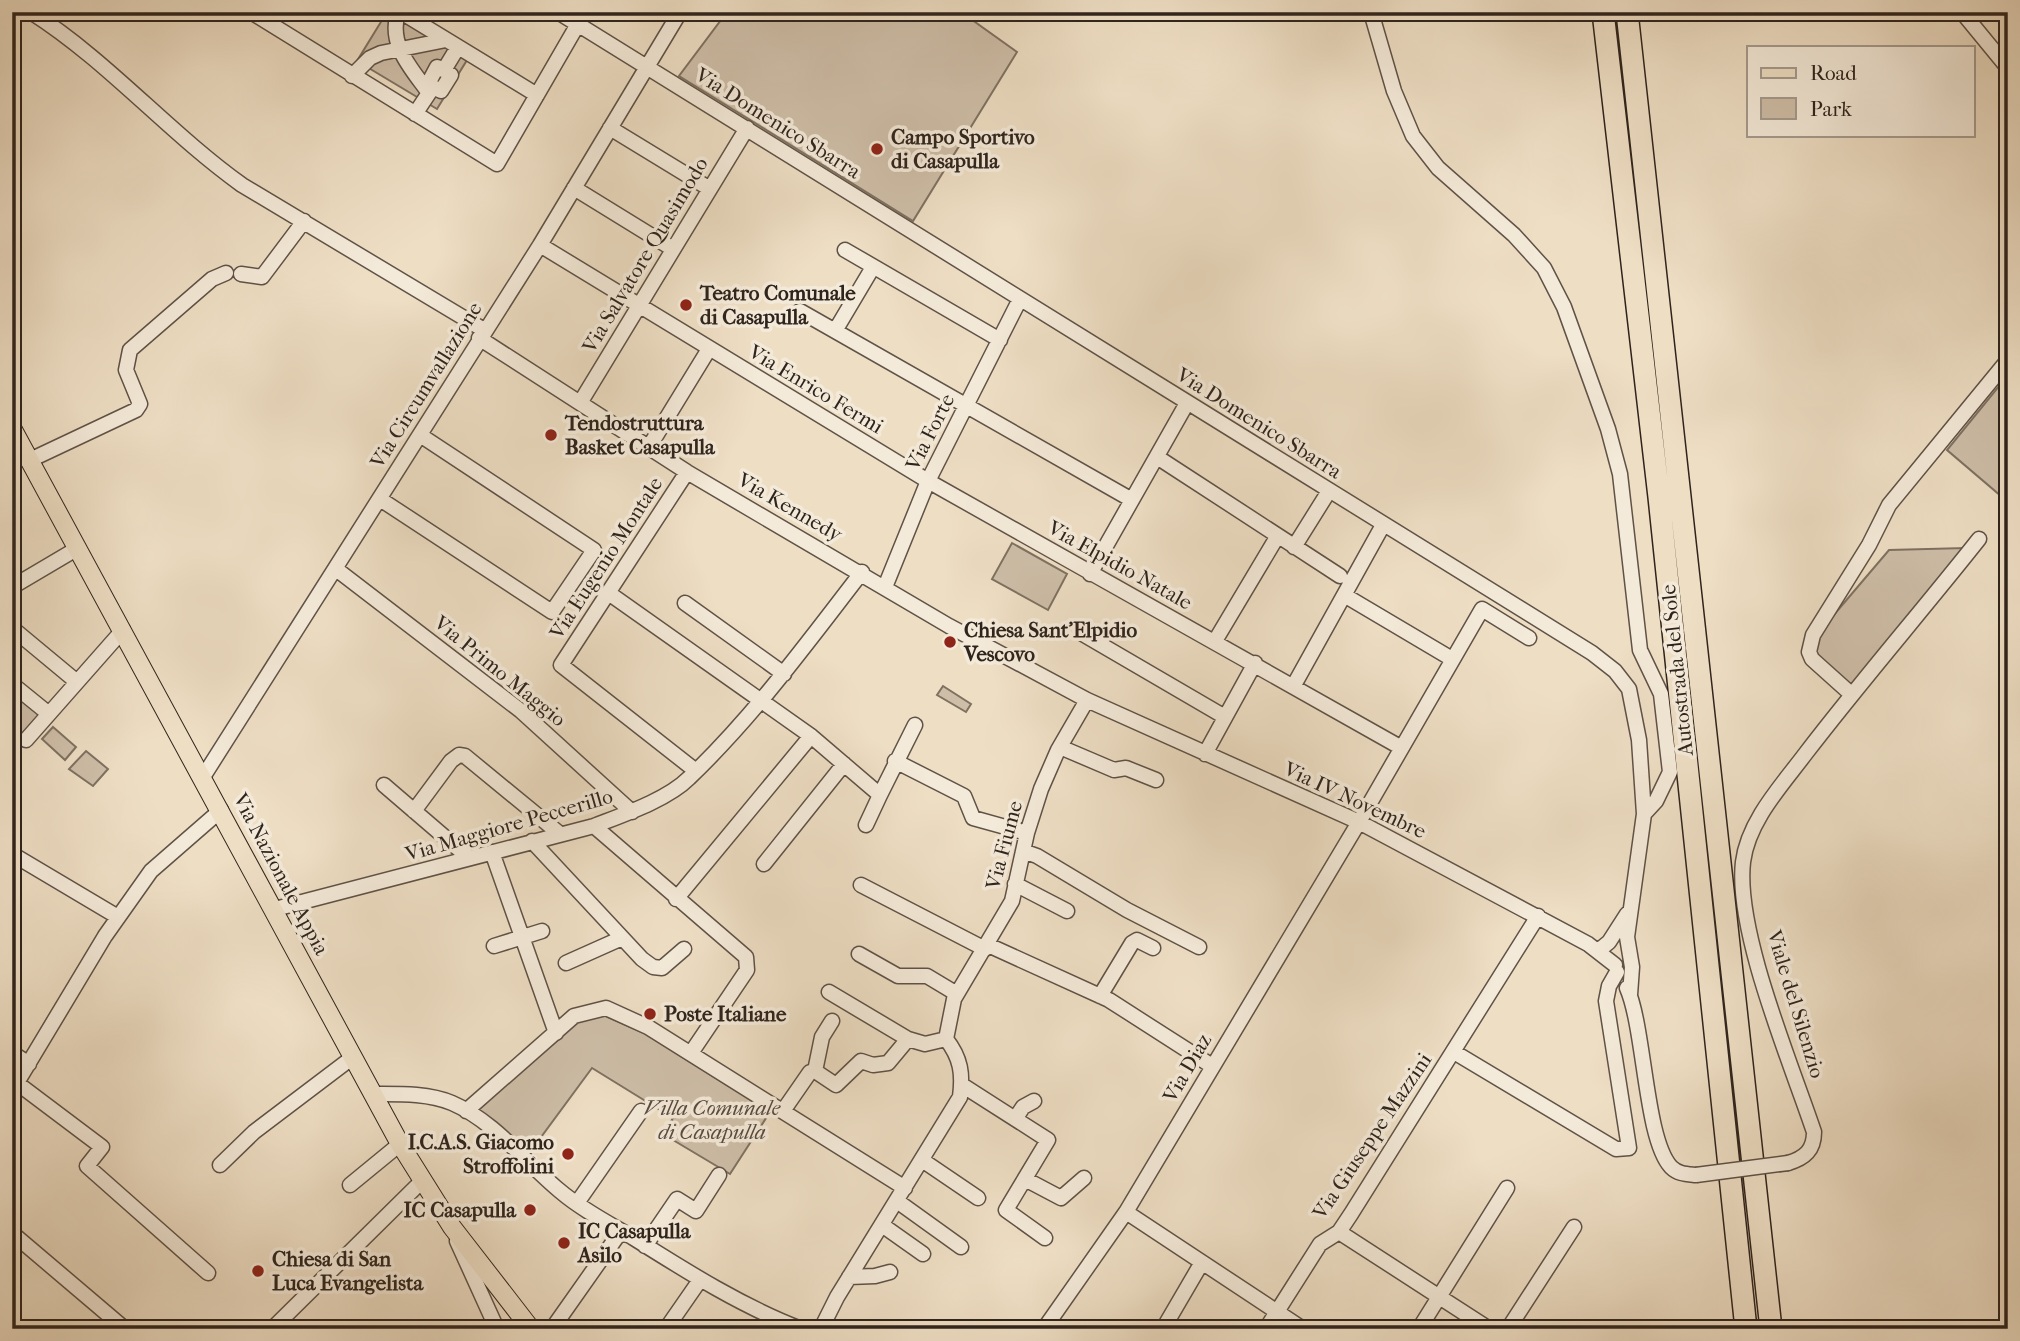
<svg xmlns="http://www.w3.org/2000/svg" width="2020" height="1341" viewBox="0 0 2020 1341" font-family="'IM FELL French Canon',serif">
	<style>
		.green { fill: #cebea8; stroke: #7e7162; stroke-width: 2 }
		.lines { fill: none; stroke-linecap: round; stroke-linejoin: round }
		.minor-casing { stroke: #5f5247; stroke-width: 17 }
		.major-casing { stroke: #2f241d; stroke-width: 20 }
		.highway-casing { stroke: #2f241d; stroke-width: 24 }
		.minor { stroke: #f4ead9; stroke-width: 14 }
		.major { stroke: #eedec4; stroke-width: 18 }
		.highway { stroke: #eedec4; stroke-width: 21 }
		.minor-bridge-casing { stroke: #5f5247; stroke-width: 17; stroke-linecap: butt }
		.minor-bridge { stroke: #f4ead9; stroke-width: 14 }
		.poi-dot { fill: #8f2418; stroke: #f4ead9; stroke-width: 2.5 }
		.labels { text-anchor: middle; stroke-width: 7; stroke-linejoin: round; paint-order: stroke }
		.street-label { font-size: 21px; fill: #2f241d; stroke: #f4ead9 }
		.poi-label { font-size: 21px; font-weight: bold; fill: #2f241d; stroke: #f4ead9; text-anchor: start }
		.park-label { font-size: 21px; font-style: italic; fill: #574a40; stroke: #f4ead9 }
	</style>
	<rect width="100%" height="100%" fill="#eedec4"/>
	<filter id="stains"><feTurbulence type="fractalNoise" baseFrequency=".00286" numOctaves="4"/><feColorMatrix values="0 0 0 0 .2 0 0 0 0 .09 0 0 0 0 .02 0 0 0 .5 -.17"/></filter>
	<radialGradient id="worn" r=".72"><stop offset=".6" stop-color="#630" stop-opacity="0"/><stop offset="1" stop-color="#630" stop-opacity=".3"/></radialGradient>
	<path class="green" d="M387,12l80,48 -30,49 -80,-48z
		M727,12h234l56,40 -104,169 -234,-145z
		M2008,375v127l-61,-52z
		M1012,543l55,31 -19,36 -56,-31z
		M1965,548l-114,138 -39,-34 3,-15 74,-87z
		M943,686l28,18 -5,8 -29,-17z
		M12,690l31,25 -22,26 -9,-5z
		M53,727l23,20 -11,13 -23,-21z
		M86,751l22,18 -15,17 -24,-17z
		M603,1015l41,18 126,79 -40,62 -67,-40 10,-16 -81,-50 -62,84 -54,-42 101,-88z"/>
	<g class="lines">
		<g class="minor-casing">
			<path id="minor" d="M31,12c77,49 137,120 211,173l242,145
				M251,12l246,152 81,-140
				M398,12c-10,33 13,56 31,81
				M401,12l136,83
				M558,12l1034,641 23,18 14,18 10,51 5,74 -17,123 5,30 -2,28
				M1371,12l23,79 19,45 25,32 76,67 30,33 20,39 44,122 12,45 20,176 21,44 9,78 -14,29 -12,13
				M1962,12l46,56
				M352,76l18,-18 11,-5 65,-13
				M433,87l8,4 10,-16 -7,-5
				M415,114l18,-27 -5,-3 9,-17 7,3 14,-23
				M610,128l100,61
				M574,188l99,61
				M540,245l388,236 472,266
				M845,250l155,90
				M241,274l21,3 42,-56
				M800,311l332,189
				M835,331l38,-64
				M479,338l208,134 262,154 138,74 272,122 229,122 27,21
				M580,403l167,-275
				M649,447l60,-98
				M1157,457l183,119
				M30,460l106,-50 4,-6 -14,-34 4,-20 82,-71 14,-6
				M687,472l-126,193 135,106
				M380,499l172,113 42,-62 -174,-115
				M1294,547l35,-56
				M336,569l185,142 111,101
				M1090,574l97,-171
				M12,587l66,-39
				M885,587l43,-106 92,-182
				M610,594l201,142 69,59 -14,30
				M1344,595l108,64
				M685,603l99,71
				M12,628l65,54
				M1081,633l144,84
				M1215,641l62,-104
				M12,684l37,30
				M1294,685l89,-160
				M1851,694l-39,-35 -3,-7 4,-17 56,-90 20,-40 119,-145
				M26,740l97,-110
				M1060,747l54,23 12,-2 30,12
				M1205,754l50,-91
				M895,761l69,35 9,22 54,15
				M203,777l337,-532 140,-233
				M384,785l85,73
				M880,795l35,-70
				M414,811l37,-50 8,-6 6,1 95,78
				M594,826l152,131 1,13 -56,83
				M532,841l110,118 11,8 9,1 22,-19
				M1023,851l14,5 90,54 72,37
				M492,852l64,181
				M12,854l106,63
				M764,864l80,-100
				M1015,884l52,27
				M861,885l124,64
				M676,899l135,-163
				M275,909l319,-83c28,-11 73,-26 95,-48 65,-62 118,-135 173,-206
				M988,945l121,55 103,66
				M494,946l48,-15
				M1598,951l11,-9 18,-28
				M859,954l39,22h29l30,18
				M566,963l56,-25
				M1627,988c18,41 18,151 44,179 7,7 15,7 25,8
				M829,992l79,47
				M1100,996l32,-53 5,-3 16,8
				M946,1039l8,-40 58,-98 15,-68 14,-44 17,-39 29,-50
				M1454,1052l162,97 13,-1 -23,-147 3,-15 8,-14
				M12,1053l17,11
				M815,1071l7,-34 10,-16
				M17,1083l85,64 -15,19 121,107
				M962,1085l86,55 -42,70 39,28
				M12,1091l93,-155 46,-65 70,-61
				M373,1094c26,0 55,-1 79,9 42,18 74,60 108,88 21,18 48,32 72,46 54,34 109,69 169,92
				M466,1111l108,-95 32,-8 42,19 257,161
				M783,1111l27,-39 5,-1 21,14 25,-24 12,4 15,-2 20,-24 17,5 21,-5
				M1015,1119l8,-12 11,-6
				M922,1160l56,38
				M1788,1163c17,-5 26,-13 26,-31 -23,-69 -79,-201 -71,-270 5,-41 39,-77 63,-109 56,-73 116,-142 173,-214
				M220,1165l34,-33 99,-75
				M1025,1179l36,19 23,-20
				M350,1185l50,-41
				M897,1201l64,46
				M577,1203l64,-92
				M1126,1212l177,117
				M882,1225l41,29
				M1339,1232l150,97
				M12,1233l113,96
				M457,1241l40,88
				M645,1246l32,-47 19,12 23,-36
				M849,1277l26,-1 15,-4
				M272,1329l150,-148
				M552,1329l69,-98
				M666,1329l34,-49
				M821,1329l16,-32 123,-200c3,-23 1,-39 -14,-58
				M1044,1329l82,-117 233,-390 123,-213 47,29
				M1163,1329l38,-65
				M1266,1329l54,-85 19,-12 12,-18 187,-298
				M1419,1329l88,-141
				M1508,1329l66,-102"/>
		</g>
		<g class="major-casing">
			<path id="major" d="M12,428l388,716 52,83 79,102"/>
		</g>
		<g class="highway-casing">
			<path id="highway" d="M1603,12l56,485 87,832
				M1627,12l144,1317"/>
		</g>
		<use href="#minor" class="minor"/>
		<use href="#major" class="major"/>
		<use href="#highway" class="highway"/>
		<g class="minor-bridge-casing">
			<path id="minor-bridge" d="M1696,1175l92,-12"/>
		</g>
		<use href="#minor-bridge" class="minor-bridge"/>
	</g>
	<g class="poi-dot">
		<circle cx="877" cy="149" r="7"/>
		<circle cx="686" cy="305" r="7"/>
		<circle cx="551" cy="435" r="7"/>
		<circle cx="950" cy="642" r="7"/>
		<circle cx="650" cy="1014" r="7"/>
		<circle cx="568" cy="1154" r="7"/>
		<circle cx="530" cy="1210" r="7"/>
		<circle cx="564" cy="1243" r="7"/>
		<circle cx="258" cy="1271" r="7"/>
	</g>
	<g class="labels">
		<g class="street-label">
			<text transform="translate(778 123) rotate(32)" y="7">Via Domenico Sbarra</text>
			<text transform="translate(645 255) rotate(-59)" y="7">Via Salvatore Quasimodo</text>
			<text transform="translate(426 385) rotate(-58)" y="7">Via Circumvallazione</text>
			<text transform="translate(816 389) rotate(31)" y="7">Via Enrico Fermi</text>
			<text transform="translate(1259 423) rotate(32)" y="7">Via Domenico Sbarra</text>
			<text transform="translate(930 432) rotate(-63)" y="7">Via Forte</text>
			<text transform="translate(790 507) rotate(30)" y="7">Via Kennedy</text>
			<text transform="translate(606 558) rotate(-57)" y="7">Via Eugenio Montale</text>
			<text transform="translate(1120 565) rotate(29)" y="7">Via Elpidio Natale</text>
			<text transform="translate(1677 670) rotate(-96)" y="7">Autostrada del Sole</text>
			<text transform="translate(500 671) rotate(39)" y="7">Via Primo Maggio</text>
			<text transform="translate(1355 800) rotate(25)" y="7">Via IV Novembre</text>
			<text transform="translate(509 825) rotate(-16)" y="7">Via Maggiore Peccerillo</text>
			<text transform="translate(1004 845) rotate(-75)" y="7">Via Fiume</text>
			<text transform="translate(281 874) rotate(62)" y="7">Via Nazionale Appia</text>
			<text transform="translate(1796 1004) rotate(73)" y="7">Viale del Silenzio</text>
			<text transform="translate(1187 1068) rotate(-60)" y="7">Via Diaz</text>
			<text transform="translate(1372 1136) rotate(-56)" y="7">Via Giuseppe Mazzini</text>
		</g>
		<g class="poi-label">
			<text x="891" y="144">Campo Sportivo<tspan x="891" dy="24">di Casapulla</tspan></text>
			<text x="700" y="300">Teatro Comunale<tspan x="700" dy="24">di Casapulla</tspan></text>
			<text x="565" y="430">Tendostruttura<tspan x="565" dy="24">Basket Casapulla</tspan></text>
			<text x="964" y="637">Chiesa Sant'Elpidio<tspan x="964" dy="24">Vescovo</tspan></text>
			<text x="664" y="1021">Poste Italiane</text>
			<text x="554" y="1149" text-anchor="end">I.C.A.S. Giacomo<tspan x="554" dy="24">Stroffolini</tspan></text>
			<text x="516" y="1217" text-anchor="end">IC Casapulla</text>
			<text x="578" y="1238">IC Casapulla<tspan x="578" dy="24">Asilo</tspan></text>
			<text x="272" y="1266">Chiesa di San<tspan x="272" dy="24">Luca Evangelista</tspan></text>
		</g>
		<g class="park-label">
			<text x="712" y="1115">Villa Comunale<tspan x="712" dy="24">di Casapulla</tspan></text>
		</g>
	</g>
	<rect width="2020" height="1341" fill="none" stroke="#eedec4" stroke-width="42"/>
	<rect x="14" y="14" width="1992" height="1313" fill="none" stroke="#2f241d" stroke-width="3.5"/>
	<rect x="21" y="21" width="1978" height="1299" fill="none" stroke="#2f241d" stroke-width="2"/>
	<rect x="1747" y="46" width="228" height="91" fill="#f4ead9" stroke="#a59b8e" stroke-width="2"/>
	<rect x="1761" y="68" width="35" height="10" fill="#eedec4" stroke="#a59b8e" stroke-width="2"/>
	<text x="1810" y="80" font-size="21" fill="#2f241d">Road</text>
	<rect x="1761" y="98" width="35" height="21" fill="#cebea8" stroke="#a59b8e" stroke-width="2"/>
	<text x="1810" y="116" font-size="21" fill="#2f241d">Park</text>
	<rect width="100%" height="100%" filter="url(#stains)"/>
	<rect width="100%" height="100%" fill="url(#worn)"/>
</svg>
